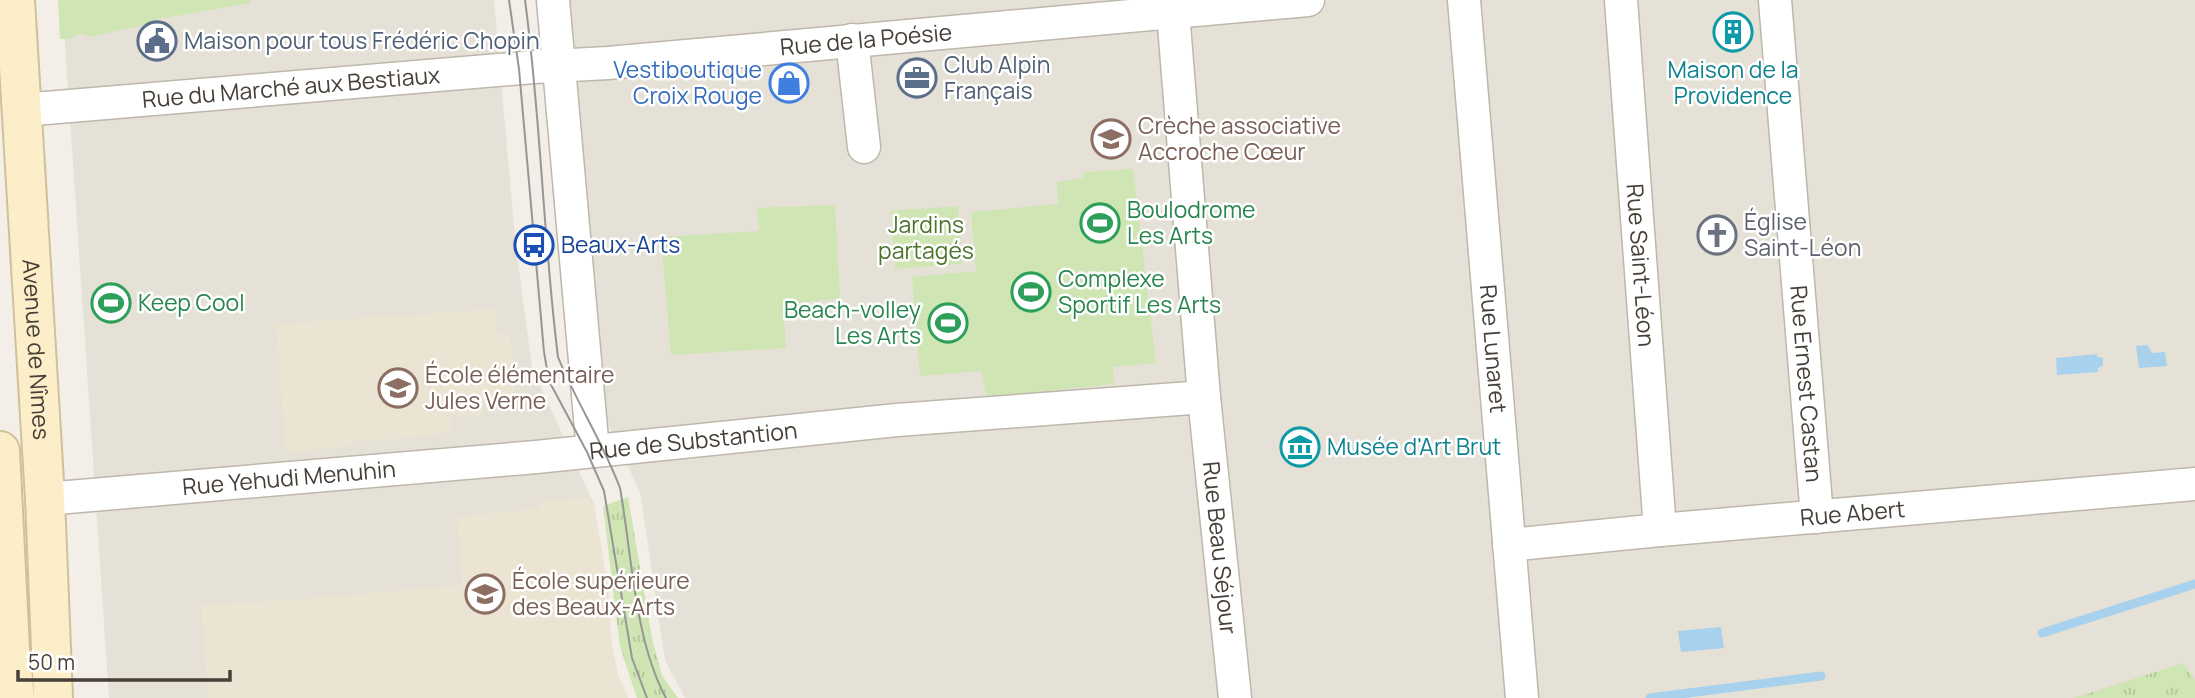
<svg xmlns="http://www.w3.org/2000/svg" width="2195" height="698" viewBox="0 0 2195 698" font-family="Manrope,sans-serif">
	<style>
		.residential { fill: #e6e1d6 }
		.education { fill: #ebe4d2 }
		.grass { fill: url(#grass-tufts) }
		.green { fill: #cfe5b3 }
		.water { fill: #a7d1ec }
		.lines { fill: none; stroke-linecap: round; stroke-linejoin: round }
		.stream { stroke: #a7d1ec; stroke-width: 9 }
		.minor-casing { stroke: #beb7ab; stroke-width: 35 }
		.secondary-casing { stroke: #d0c19a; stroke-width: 42 }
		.minor { stroke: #fff; stroke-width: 32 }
		.secondary { stroke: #fbeec9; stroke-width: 38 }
		.tram { stroke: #969696; stroke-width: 2 }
		.labels { text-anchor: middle; stroke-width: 5; stroke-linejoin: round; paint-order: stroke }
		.street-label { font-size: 23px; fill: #463f37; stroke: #fff }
		.service-label { font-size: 23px; fill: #4e5e75; stroke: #fff; text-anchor: start }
		.shop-label { font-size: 23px; fill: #366cbe; stroke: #fff; text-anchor: end }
		.culture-label { font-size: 23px; fill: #0d838f; stroke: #fff }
		.education-label { font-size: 23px; fill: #785e54; stroke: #fff; text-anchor: start }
		.leisure-label { font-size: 23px; fill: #27864d; stroke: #fff; text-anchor: start }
		.worship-label { font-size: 23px; fill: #5b616d; stroke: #fff; text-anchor: start }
		.park-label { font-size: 23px; fill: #4a742d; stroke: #fff }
		.transit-label { font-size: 23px; fill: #164399; stroke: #fff; text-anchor: start }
	</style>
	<defs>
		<pattern id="grass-tufts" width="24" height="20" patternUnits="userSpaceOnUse" patternTransform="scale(1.75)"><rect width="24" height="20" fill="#cfe5b3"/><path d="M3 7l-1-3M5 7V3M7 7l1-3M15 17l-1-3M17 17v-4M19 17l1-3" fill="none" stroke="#b3c69b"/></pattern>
	</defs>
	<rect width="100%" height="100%" fill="#f3efe8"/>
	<path class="residential" d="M62,0h432l21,239 17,129 62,136 14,84 3,51 7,36 10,23h-519z
		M542,0h1653v698h-1510l-20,-38 -25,-168 -67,-141z"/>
	<path class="education" d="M496,309l2,25h11l4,25 -2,7 3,2 -2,11 5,17 -2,8 7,6 -24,-10 -17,5 1,10 -23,2 -1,-4 -9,2 2,15 -26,7 -71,4v5l-69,6 -8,-128z
		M588,497l1,7h5l14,83 3,52 7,36 10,23h-420l-7,-94 90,-4 171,-15 -5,-69 83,-7v-8z"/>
	<path class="grass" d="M628,497l24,141 10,37 16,23h-41l-17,-51 -17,-141z
		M2183,663l12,17v18h-121z"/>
	<path class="green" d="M58,0h192v3l-96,17v3l-65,14 -6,-4 -15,6h-8z
		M1133,169l23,194 -43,4 1,17 -127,13 -6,-26 -61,5 -8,-99 64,-6 -5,-59 87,-8 -1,-22 26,-4 1,-6z
		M835,205l5,93 -57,7 3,43 -115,7 -10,-118 98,-6 -2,-23z
		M958,206l4,58 -67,5 -4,-58z"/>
	<path class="water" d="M2147,345l5,8 13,-1 2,14 -28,2 -3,-22z
		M2097,354v3l6,1v8l-5,2v4l-41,3 -1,-17z
		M1721,627l3,21 -43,4 -3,-21z"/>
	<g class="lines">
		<path class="stream" d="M2042,633l153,-49
			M1650,698l171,-22"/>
		<g class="minor-casing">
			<g id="minor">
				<path d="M553,0l40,451"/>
				<path id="s1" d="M1172,0l32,397 31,301"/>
				<path id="s2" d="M1464,0l58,698"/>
				<path id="s3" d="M1621,0l39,530"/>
				<path id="s4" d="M1775,0l42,517"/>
				<path d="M852,40l12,107"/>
				<path id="s5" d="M22,110l512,-43 74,-4 700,-63"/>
				<path id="s6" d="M45,499l491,-42 361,-37 307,-23"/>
				<path id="s7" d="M1509,545l151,-15 535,-46"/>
			</g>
		</g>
		<g class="secondary-casing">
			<g id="secondary">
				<path id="s8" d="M15,0l30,499 8,199"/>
				<path d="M0,451l10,198 5,49"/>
			</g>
		</g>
		<use href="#minor" class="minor"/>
		<use href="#secondary" class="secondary"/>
		<path class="tram" d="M509,0l10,69 25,283 5,29 38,71 17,39 28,167 15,40
			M525,0c16,118 18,238 33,357 18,45 45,85 62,131 12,66 14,151 46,210"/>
	</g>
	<defs>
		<g id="building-ring" transform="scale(2.0125)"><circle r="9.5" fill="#fff" stroke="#0f9aa8" stroke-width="1.5"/><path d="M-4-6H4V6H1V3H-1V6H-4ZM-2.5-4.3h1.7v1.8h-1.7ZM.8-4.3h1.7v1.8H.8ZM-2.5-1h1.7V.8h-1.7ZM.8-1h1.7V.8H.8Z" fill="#0f9aa8"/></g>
		<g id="civic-ring" transform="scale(2.0125)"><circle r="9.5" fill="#fff" stroke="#5c6f8a" stroke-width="1.5"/><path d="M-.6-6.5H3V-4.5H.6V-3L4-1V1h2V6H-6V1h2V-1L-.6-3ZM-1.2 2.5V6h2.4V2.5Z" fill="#5c6f8a"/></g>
		<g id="office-ring" transform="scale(2.0125)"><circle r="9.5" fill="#fff" stroke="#5c6f8a" stroke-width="1.5"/><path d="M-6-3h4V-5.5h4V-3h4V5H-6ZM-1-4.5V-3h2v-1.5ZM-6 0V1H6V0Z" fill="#5c6f8a"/></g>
		<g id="shop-ring" transform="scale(2.0125)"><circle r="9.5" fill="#fff" stroke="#3f7fe0" stroke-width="1.5"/><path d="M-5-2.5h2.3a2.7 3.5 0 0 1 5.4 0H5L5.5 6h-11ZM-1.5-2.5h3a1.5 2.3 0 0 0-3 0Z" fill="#3f7fe0"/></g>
		<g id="school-ring" transform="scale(2.0125)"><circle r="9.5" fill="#fff" stroke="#8d6e63" stroke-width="1.5"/><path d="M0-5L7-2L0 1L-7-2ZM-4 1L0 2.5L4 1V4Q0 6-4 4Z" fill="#8d6e63"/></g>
		<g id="stadium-ring" transform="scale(2.0125)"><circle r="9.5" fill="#fff" stroke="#2e9e5b" stroke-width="1.5"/><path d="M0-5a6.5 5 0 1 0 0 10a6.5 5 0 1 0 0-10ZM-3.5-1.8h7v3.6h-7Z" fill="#2e9e5b"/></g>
		<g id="church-ring" transform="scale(2.0125)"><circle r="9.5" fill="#fff" stroke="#6b7280" stroke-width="1.5"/><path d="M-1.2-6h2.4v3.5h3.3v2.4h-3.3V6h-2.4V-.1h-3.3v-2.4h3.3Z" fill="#6b7280"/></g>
		<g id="bus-ring" transform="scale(2.0125)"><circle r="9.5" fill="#fff" stroke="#1a4fb4" stroke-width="1.5"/><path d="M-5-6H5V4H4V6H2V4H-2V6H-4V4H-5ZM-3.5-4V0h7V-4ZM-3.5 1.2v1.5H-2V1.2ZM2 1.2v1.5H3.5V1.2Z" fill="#1a4fb4"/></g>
		<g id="museum-ring" transform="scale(2.0125)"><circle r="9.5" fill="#fff" stroke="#0f9aa8" stroke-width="1.5"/><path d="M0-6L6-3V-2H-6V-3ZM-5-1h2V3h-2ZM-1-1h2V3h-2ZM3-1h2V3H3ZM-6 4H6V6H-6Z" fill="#0f9aa8"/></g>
		<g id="university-ring" transform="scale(2.0125)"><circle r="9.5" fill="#fff" stroke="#8d6e63" stroke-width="1.5"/><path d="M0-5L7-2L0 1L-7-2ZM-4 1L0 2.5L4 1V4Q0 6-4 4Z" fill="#8d6e63"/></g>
	</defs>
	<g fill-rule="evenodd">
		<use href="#building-ring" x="1733" y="32"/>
		<use href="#civic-ring" x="157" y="41"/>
		<use href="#office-ring" x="917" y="78"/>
		<use href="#shop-ring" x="789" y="83"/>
		<use href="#school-ring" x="1111" y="139"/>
		<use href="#stadium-ring" x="1100" y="223"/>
		<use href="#church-ring" x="1717" y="235"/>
		<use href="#bus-ring" x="534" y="245"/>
		<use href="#stadium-ring" x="1031" y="292"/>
		<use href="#stadium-ring" x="111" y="303"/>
		<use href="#stadium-ring" x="948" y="323"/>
		<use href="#school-ring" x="398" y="388"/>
		<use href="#museum-ring" x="1300" y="447"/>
		<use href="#university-ring" x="485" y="594"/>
	</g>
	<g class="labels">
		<g class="street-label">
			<text dy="8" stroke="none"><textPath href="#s5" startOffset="847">Rue de la Poésie</textPath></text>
			<text dy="8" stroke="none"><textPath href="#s5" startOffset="270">Rue du Marché aux Bestiaux</textPath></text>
			<text dy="8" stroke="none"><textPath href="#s3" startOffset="266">Rue Saint-Léon</textPath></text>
			<text dy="8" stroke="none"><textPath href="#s8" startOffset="350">Avenue de Nîmes</textPath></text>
			<text dy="8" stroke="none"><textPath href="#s2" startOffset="350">Rue Lunaret</textPath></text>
			<text dy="8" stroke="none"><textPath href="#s4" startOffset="385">Rue Ernest Castan</textPath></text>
			<text dy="8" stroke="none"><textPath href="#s6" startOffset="651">Rue de Substantion</textPath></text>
			<text dy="8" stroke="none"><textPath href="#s6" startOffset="245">Rue Yehudi Menuhin</textPath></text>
			<text dy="8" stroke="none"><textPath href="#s7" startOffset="345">Rue Abert</textPath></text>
			<text dy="8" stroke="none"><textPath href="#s1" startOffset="550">Rue Beau Séjour</textPath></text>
		</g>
		<g class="service-label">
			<text x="184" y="49">Maison pour tous Frédéric Chopin</text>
			<text x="944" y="73">Club Alpin<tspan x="944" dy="26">Français</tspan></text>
		</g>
		<g class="shop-label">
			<text x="762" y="78">Vestiboutique<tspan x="762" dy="26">Croix Rouge</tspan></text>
		</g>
		<g class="culture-label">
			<text x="1733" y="78">Maison de la<tspan x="1733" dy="26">Providence</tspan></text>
			<text x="1327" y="455" text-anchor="start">Musée d'Art Brut</text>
		</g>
		<g class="education-label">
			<text x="1138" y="134">Crèche associative<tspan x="1138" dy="26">Accroche Cœur</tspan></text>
			<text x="425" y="383">École élémentaire<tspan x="425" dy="26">Jules Verne</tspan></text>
			<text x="512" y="589">École supérieure<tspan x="512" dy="26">des Beaux-Arts</tspan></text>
		</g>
		<g class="leisure-label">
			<text x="1127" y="218">Boulodrome<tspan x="1127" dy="26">Les Arts</tspan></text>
			<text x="1058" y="287">Complexe<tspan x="1058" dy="26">Sportif Les Arts</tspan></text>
			<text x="138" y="311">Keep Cool</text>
			<text x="921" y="318" text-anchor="end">Beach-volley<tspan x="921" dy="26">Les Arts</tspan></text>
		</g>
		<g class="worship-label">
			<text x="1744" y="230">Église<tspan x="1744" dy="26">Saint-Léon</tspan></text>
		</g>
		<g class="park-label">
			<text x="926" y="233">Jardins<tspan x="926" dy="26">partagés</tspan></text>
		</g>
		<g class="transit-label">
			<text x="561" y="253">Beaux-Arts</text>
		</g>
	</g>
	<path d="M18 670v10h212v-10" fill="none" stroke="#463f37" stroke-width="3.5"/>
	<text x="28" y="670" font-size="21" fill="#463f37" stroke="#ffffff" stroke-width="5" paint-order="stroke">50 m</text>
</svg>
